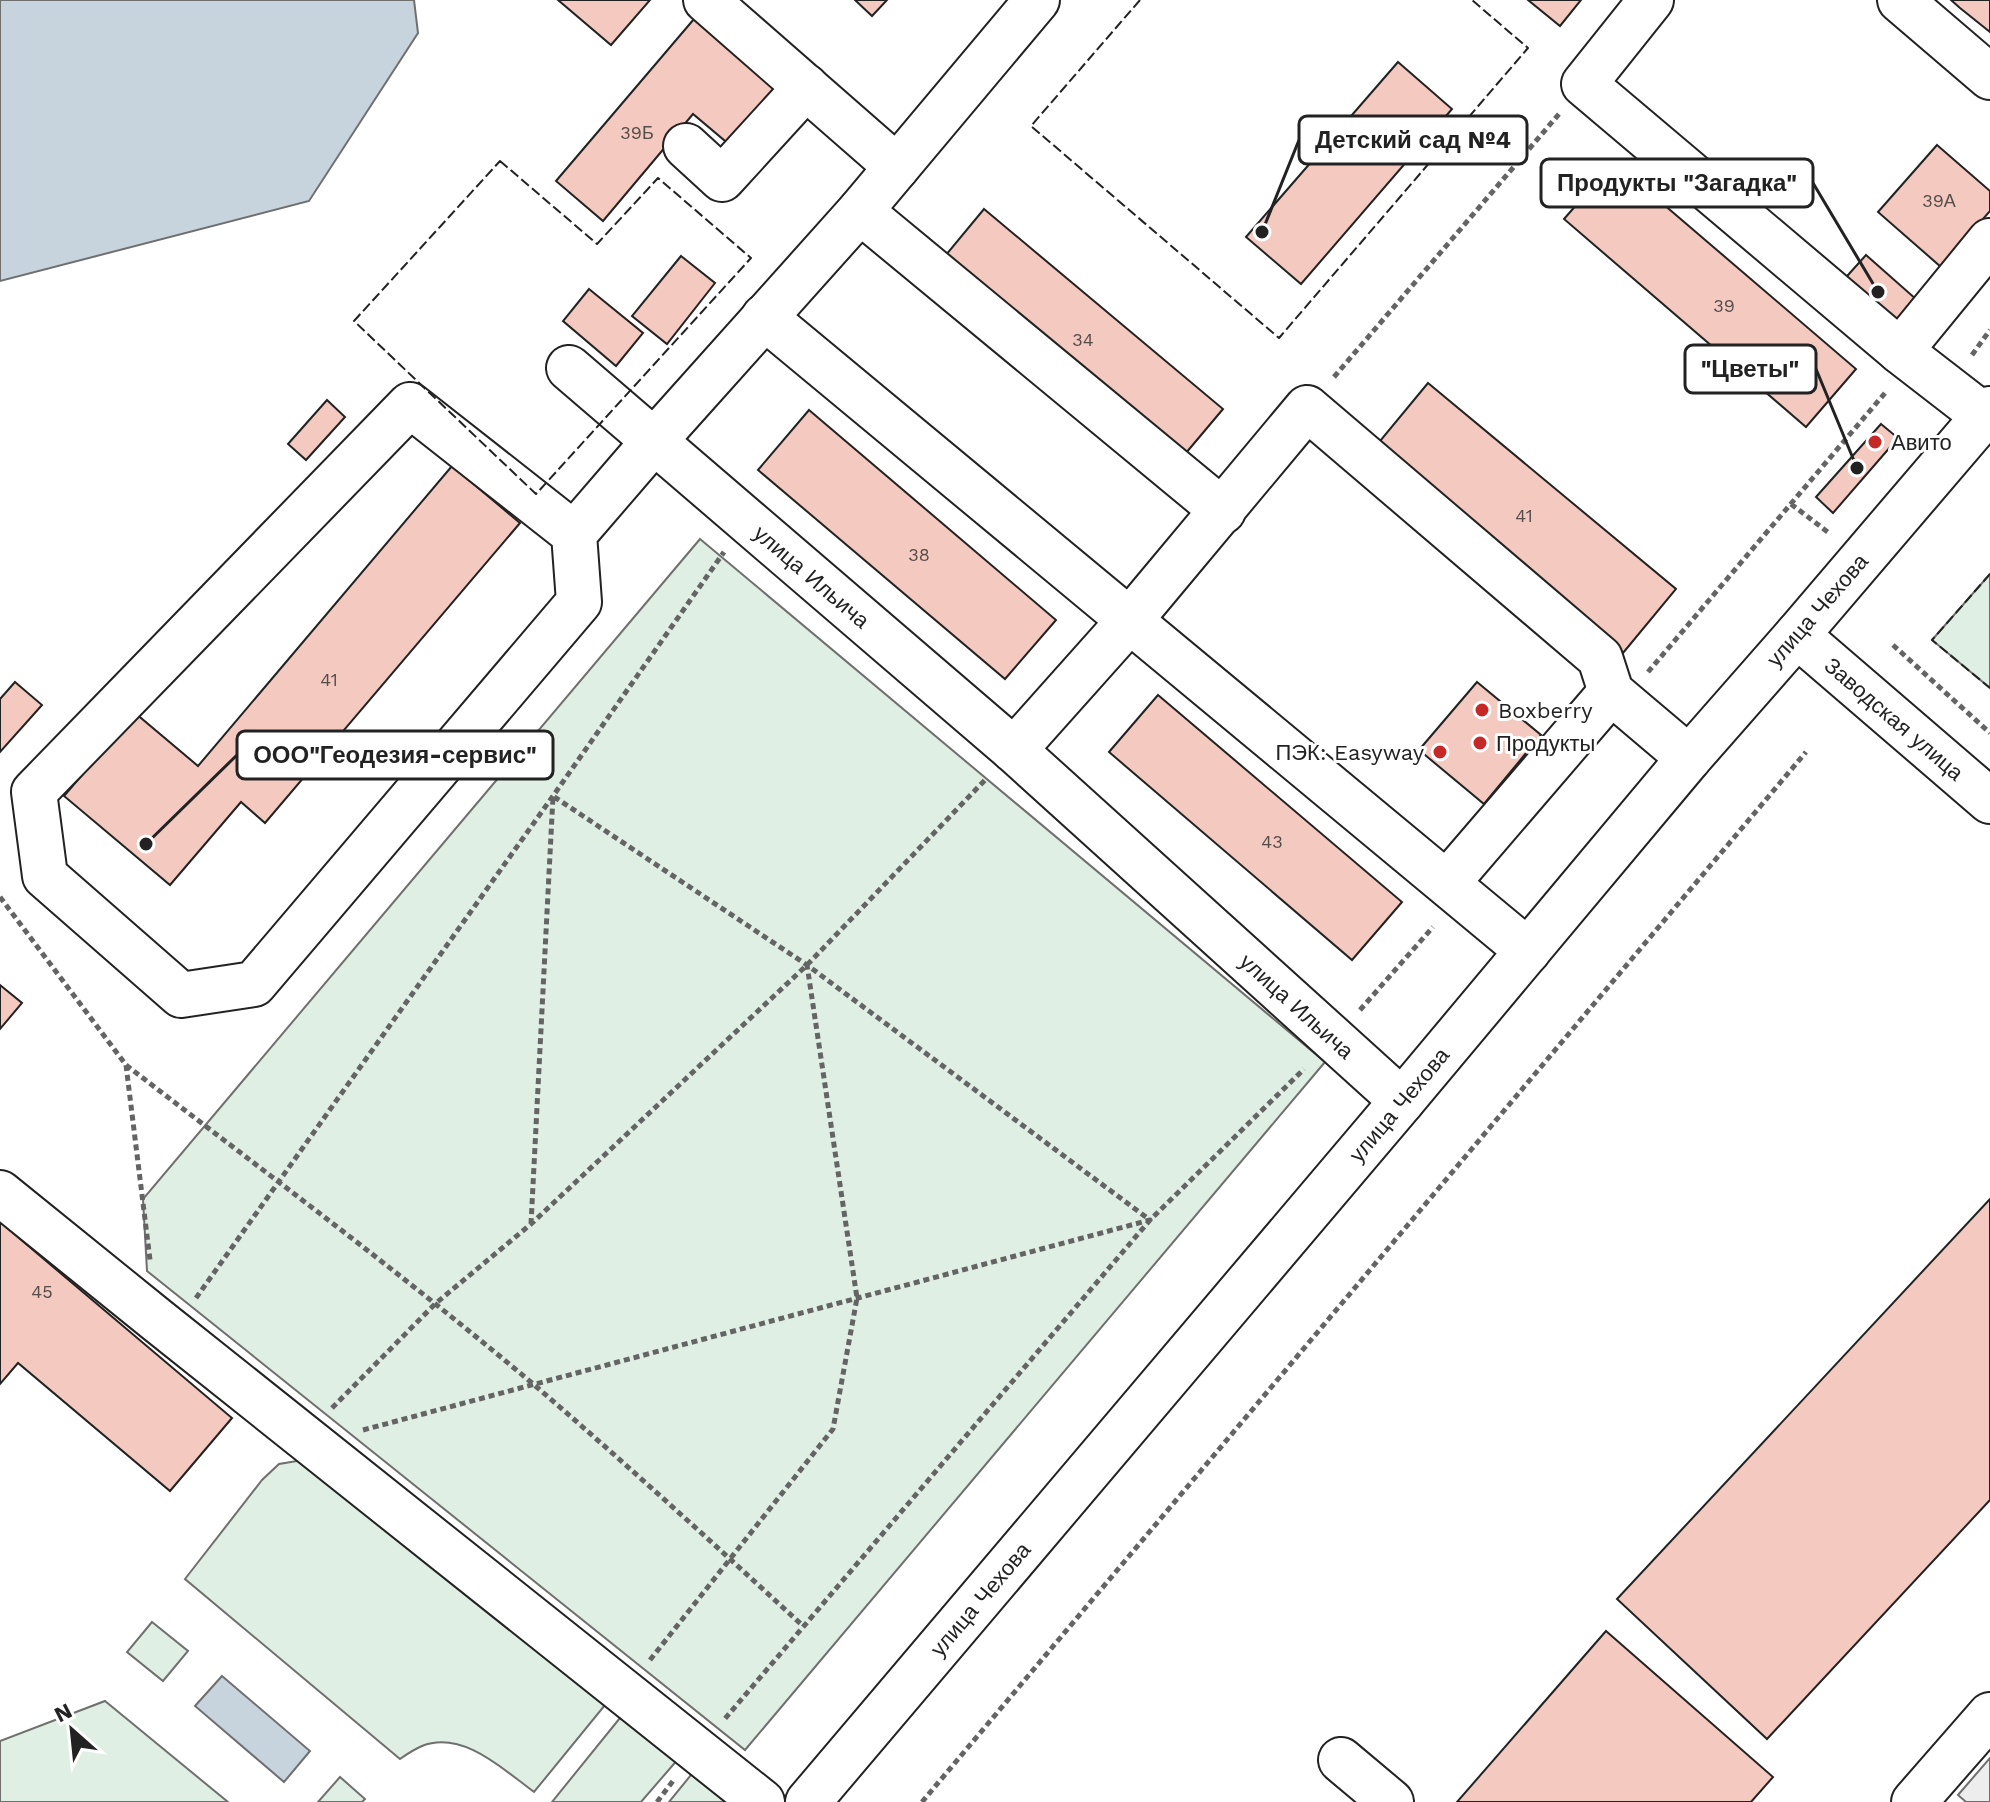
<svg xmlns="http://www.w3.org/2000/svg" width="1990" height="1802" viewBox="0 0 1990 1802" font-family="'Work Sans',sans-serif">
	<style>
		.green { fill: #e0efe3; stroke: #6f6f6f; stroke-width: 2 }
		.parking { fill: #ededed; stroke: #6f6f6f; stroke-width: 2 }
		.water { fill: #c7d3dd; stroke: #6f6f6f; stroke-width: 2 }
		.building { fill: #f3c9c0; stroke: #222; stroke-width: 2 }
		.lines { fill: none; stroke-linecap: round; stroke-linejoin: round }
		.minor-casing { stroke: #222; stroke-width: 48 }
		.major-casing { stroke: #222; stroke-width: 48 }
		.path { stroke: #646464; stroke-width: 5; stroke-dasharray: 6 4; stroke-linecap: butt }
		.minor { stroke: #fff; stroke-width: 44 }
		.major { stroke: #fff; stroke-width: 44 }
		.fence { stroke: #222; stroke-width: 2; stroke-dasharray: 10 4; stroke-linecap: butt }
		.poi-dot { fill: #c62828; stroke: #fff; stroke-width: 3 }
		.labels { text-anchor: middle; stroke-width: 6; stroke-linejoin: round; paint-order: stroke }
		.number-label { font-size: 18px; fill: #564c4a }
		.poi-label { font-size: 22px; fill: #222; stroke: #fff; text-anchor: start }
		.street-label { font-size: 22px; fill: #222; stroke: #fff }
		.leader { fill: none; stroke: #222; stroke-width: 3 }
		.callout-dot { fill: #222; stroke: #fff; stroke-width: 3 }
		.callout { fill: #fff; stroke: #222; stroke-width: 3 }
		.callout-label { font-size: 24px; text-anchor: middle; font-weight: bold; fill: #222 }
	</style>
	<rect width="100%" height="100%" fill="#fff"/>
	<path class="green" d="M700,539l625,523 -580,688 -598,-479 -4,-72z
		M1990,574v114l-58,-48z
		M303,1460l297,232 5,13 -71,87c-30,-22 -71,-62 -112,-46 -7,3 -15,8 -22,13l-215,-180 77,-99 17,-16z
		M152,1622l36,29 -25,30 -36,-29z
		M105,1701l123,101h-228v-61z
		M624,1713l55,45 -38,44h-89z
		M695,1770l34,32h-60z
		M340,1777l25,22 -3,3h-44z"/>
	<path class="parking" d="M1990,1758v44h-24l-8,-7z"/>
	<path class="water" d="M0,0h414l4,33 -109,168 -309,80z
		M222,1676l88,75 -26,31 -89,-76z"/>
	<path class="building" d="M558,0h92l-39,45z
		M855,0h32l-15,16z
		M1528,0h53l-21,26z
		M1951,0h39v32l-30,-24z
		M694,19l90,76 -47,56 -44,-37 -90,107 -47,-40z
		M1398,62l54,47 -151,175 -55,-47z
		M1937,145l53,46v20l-49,56 -63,-55z
		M1614,162l242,207 -50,58 -242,-208z
		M984,209l239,200 -48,57 -239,-199z
		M1866,255l51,45 -28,30 -50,-45z
		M681,256l34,27 -48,61 -35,-28z
		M589,289l54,44 -27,33 -53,-45z
		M1428,383l248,206 -53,64 -248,-206z
		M327,400l18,17 -39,43 -18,-16z
		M809,410l247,210 -51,59 -247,-209z
		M1881,424l17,14 -65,75 -17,-16z
		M452,466l68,57 -255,300 -24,-21 -71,83 -106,-89 71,-83 63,53z
		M15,682l27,23 -42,47v-53z
		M1477,682l64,53 -57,69 -65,-54z
		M1158,695l244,207 -50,58 -243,-208z
		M0,985l22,18 -22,26z
		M1990,1199v301l-223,239 -150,-140z
		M0,1222l232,196 -62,73 -152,-128 -18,21z
		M1606,1631l167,146 -22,25h-294z"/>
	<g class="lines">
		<g class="minor-casing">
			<g id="minor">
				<path d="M706,0l191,167"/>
				<path d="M1651,0l-67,84 316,267 84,65"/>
				<path d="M1900,0l90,77"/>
				<path d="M686,146l36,33 84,-92"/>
				<path d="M860,211l363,300"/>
				<path d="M764,317l764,634"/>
				<path d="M1900,351l90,-110"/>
				<path id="s1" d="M569,368l445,382 388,351"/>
				<path d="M574,534l-164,-129 -376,387 11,84 136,119 73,-11 325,-382 -5,-68 81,-94 205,-229 177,-211"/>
				<path d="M1797,635l193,-226"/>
				<path d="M1014,750l116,-130 177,-212 293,250 11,34 78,66"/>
				<path d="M1447,883l164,-191"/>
				<path d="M0,1193l157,127 605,482"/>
				<path d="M1341,1760l50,42"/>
				<path d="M1914,1802l76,-87"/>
			</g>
		</g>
		<g class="major-casing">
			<g id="major">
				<path id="s2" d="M808,1802l594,-701 287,-343 108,-123 193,166"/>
			</g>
		</g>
		<path class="path" d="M1972,355l18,-25
			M1334,377l225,-263
			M1791,504l38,29
			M1893,645l97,88
			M1648,672l237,-279
			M0,897l126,168 24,195
			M1360,1010l73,-83
			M126,1065c136,105 274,207 406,318 92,79 182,161 271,243
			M531,1224l22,-428 254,169 343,255 -427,501
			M196,1298l357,-502 171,-244
			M332,1408l103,-104 96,-80 276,-259 178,-185
			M363,1430l787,-210 154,-151
			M650,1660l183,-231 24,-131 -50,-333
			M657,1802l16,-21
			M922,1802l884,-1050"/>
		<use href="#minor" class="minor"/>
		<use href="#major" class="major"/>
		<path class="fence" d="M1140,0l-109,126 248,212 249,-290 -56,-48
			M500,161l97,83 61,-66 93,80 -215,236 -182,-173z
			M1990,574l-58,66 58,48"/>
	</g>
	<g class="poi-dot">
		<circle cx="1875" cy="442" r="8"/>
		<circle cx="1482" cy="710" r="8"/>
		<circle cx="1480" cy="743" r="8"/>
		<circle cx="1440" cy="752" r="8"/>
	</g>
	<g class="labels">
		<g class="number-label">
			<text x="637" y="139">39Б</text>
			<text x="1939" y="207">39А</text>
			<text x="1724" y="312">39</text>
			<text x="1083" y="346">34</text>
			<text x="1524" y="522">41</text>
			<text x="919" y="561">38</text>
			<text x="329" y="686">41</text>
			<text x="1272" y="848">43</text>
			<text x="42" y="1298">45</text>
		</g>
		<g class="poi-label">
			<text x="1891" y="450">Авито</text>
			<text x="1498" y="718">Boxberry</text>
			<text x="1496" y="751">Продукты</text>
			<text x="1424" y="760" text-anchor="end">ПЭК: Easyway</text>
		</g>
		<g class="street-label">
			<text dy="8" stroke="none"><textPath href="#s1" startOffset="320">улица Ильича</textPath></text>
			<text transform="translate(1817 610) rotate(-49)" y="8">улица Чехова</text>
			<text dy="8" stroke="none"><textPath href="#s2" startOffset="1658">Заводская улица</textPath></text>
			<text dy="8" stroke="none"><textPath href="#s1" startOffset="968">улица Ильича</textPath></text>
			<text dy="8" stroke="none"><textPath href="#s2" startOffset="914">улица Чехова</textPath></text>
			<text dy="8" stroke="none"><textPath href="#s2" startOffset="266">улица Чехова</textPath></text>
		</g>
	</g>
	<path class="leader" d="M1262 232L1299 140M1878 292L1813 183M1857 468L1816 369M146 844L237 755"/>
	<g class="callout-dot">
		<circle cx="1262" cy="232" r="8"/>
		<circle cx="1878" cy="292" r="8"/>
		<circle cx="1857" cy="468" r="8"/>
		<circle cx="146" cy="844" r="8"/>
	</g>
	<g class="callout">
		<rect x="1299" y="116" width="228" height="48" rx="8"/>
		<rect x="1541" y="159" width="272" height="48" rx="8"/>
		<rect x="1685" y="345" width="131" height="48" rx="8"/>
		<rect x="237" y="731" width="316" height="48" rx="8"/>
	</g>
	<g class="callout-label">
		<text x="1413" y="148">Детский сад №4</text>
		<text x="1677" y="191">Продукты "Загадка"</text>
		<text x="1750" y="377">"Цветы"</text>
		<text x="395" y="763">ООО"Геодезия-сервис"</text>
	</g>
	<g transform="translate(72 1730) rotate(333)" stroke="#ffffff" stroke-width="6" paint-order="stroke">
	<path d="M0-6L14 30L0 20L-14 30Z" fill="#222222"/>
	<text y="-12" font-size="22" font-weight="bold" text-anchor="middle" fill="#222222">N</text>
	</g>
</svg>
